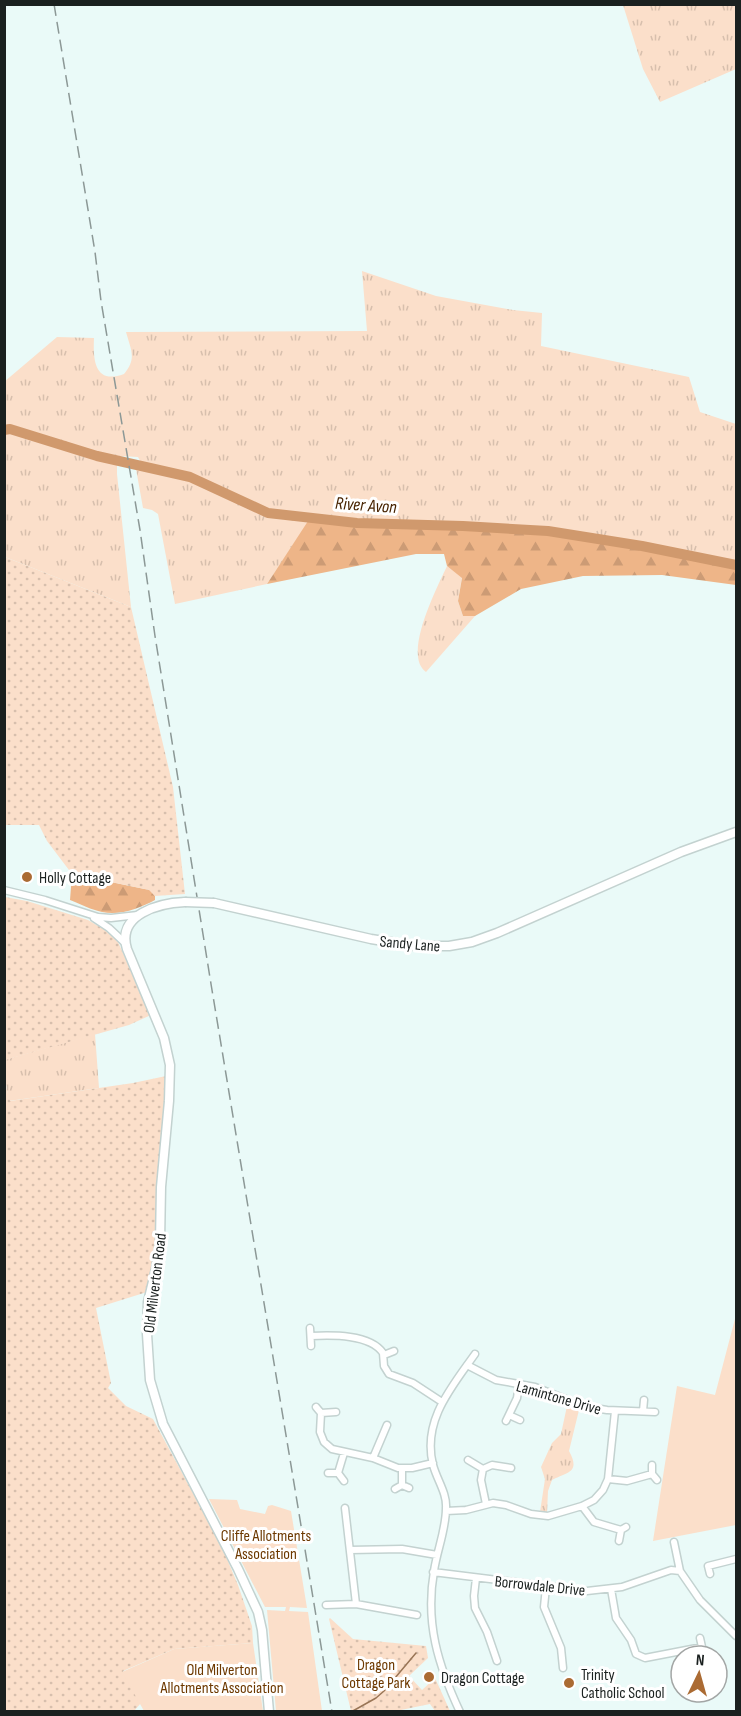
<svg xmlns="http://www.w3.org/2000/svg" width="741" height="1716" viewBox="0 0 741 1716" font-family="'Sofia Sans Condensed',sans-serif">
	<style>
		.grass { fill: url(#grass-tufts) }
		.forest { fill: url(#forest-firs) }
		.park { fill: url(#park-dots) }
		.garden { fill: #fbdfca }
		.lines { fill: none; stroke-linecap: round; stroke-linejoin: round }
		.stream { stroke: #997556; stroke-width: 1.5 }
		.river { stroke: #d0996d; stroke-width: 10 }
		.street-casing { stroke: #c3d2d0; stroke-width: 9 }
		.secondary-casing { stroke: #c3d2d0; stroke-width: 11 }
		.street { stroke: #fff; stroke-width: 6 }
		.secondary { stroke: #fff; stroke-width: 8 }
		.rail { stroke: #8c9896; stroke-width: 1.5; stroke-dasharray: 12 6; stroke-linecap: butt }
		.secondary-bridge-casing { stroke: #c3d2d0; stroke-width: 11; stroke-linecap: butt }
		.secondary-bridge { stroke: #fff; stroke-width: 8 }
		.poi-dot { fill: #ab6b33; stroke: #fff; stroke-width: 2 }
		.labels { text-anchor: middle; stroke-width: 6; stroke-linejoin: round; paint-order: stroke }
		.poi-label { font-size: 16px; fill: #1a201f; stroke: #fff; text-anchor: start }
		.street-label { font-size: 16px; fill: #1a201f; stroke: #fff }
		.park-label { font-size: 16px; fill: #6d3900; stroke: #fff }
		.water-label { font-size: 18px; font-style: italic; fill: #472300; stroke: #fff }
	</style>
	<defs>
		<pattern id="grass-tufts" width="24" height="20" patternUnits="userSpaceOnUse" patternTransform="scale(1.5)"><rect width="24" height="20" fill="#fbdfca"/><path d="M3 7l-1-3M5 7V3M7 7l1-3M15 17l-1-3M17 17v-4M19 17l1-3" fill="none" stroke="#d7bfad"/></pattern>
		<pattern id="forest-firs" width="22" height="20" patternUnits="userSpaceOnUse" patternTransform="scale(1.5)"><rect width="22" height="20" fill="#eeb588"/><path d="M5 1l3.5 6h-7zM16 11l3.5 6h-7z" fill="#cc9b75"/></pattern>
		<pattern id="park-dots" width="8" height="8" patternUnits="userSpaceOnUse" patternTransform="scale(1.5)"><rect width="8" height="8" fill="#fbdfca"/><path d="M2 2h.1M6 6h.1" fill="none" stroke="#d7bfad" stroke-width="1.8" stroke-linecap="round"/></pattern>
	</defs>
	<rect width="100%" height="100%" fill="#eafaf8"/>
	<path class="grass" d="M623,5h113v64l-76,33 -17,-33z
		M362,271l74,25 77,14 29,3 -1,33 148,31 11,35 36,12v141l-94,-19 -94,-15 -85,-5 -106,-3 -46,-5 -44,66 -92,20 -17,-90 -6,-4 -9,-2 -7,-39 7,-3 -5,-9 -18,-1 -3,5v13l14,133 -126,-50 -1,-175 53,-45 37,1c-1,21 0,47 30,36 13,-15 7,-24 2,-42l241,-1z
		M447,566l15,11 -4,24 5,15h12l-49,56c-24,-17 11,-84 21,-106z
		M95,1034l4,54 -90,13 -4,-22 -1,-19z
		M567,1406l12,4 -10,41c12,22 -2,21 -17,29l-4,11 -1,22 -7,-1 5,-33 -4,-12 11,-24 9,-9z"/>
	<path class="forest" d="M310,518l47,5 106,3 85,5 94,15 94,19v20l-74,-10 -79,1 -62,13 -46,27h-12l-5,-15 4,-23 -15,-12 -3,-12h-28l-149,30z
		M72,874l78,16 5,6v4c-15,8 -35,16 -53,12 -10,-2 -22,-8 -32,-12z"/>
	<path class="park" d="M5,557l126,50 42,180 12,107 -30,2 -6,-6 -77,-16 -25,-33 -8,-16h-34z
		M5,897l22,4 61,19 17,10 13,12 33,73 -22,10 -124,35z
		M166,1076l-10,132v39l-3,21 -6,24 -51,16 15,75 -3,5 18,18 27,13 69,128 16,38 14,41 1,17 -79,6 -51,22 18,32 -7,8h-129l-1,-632 6,22 123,-18z
		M330,1618l23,21 73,7 2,12 -19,18 13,14 13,-12 15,33h-15l-5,-7 -34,7h-45l-22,-92z"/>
	<path class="garden" d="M736,1315v210l-83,16 24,-155 38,9z
		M209,1499l28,1 3,9 25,5 3,-8 4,-1 19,6 16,97 -17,-1 -1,4 19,1 14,99h-46l-9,-101 18,1 1,-4h-21z
		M253,1643l10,68h-119l-22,-39 52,-23z"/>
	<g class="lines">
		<path class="stream" d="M351,1712l25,-14 8,-7 32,-38"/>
		<path class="river" d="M4,430l6,-1 87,27 93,21 78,36 89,10 106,3 85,5 94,15 94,19"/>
		<g class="street-casing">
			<path id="street" d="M4,890l41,10 53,17 13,1 27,-3
				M94,918l15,10 16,15
				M310,1328l1,18
				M311,1336c21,-1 59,-2 72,17l1,13 5,8 24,9 29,19
				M384,1355l10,-4
				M467,1365l29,15 39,7 38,15 15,5 19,3 48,2
				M316,1407l5,6 15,-1
				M643,1411l1,-11
				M321,1413l-1,19 4,10 8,7 41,9 25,10h14l21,-5
				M509,1415l11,5
				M506,1421l11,-23 2,-14
				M373,1458l14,-33
				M468,1460l15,9
				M652,1465v9l5,6
				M328,1473h10l6,8
				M338,1473l6,-20
				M608,1479l19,2 25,-7
				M402,1485v-17
				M395,1489l7,-4 7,3
				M486,1504l-5,-24 2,-11 9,-4 19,3
				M582,1506l12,16 27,8
				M345,1508l11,96
				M446,1511l20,-1 27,-7 13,2 25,9 17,2 34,-10 12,-6 9,-10 5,-11 7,-68
				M619,1541l2,-11 5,-3
				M674,1542l6,29 20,29 36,36
				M350,1550l52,-1 35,6
				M433,1572l154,19 35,-4 49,-17 9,1
				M710,1574l-2,-8 28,-7
				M476,1578l-2,18 1,12 12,24 10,29
				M546,1587l-2,20 17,41 2,20
				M611,1589l5,29 15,22 5,14 9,4 57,-11 -2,-9
				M326,1605l30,-1 61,11
				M460,1712c-22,-47 -35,-89 -26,-141 3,-21 12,-41 12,-63 1,-15 -9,-28 -13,-43 -11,-44 18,-77 42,-111"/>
		</g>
		<g class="secondary-casing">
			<path id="secondary" d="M185,902c-25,1 -69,12 -58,47l37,89 6,27 -1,36 -8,86 -1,55 -4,27 -8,33 -1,32 3,46 13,44 75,145 20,43 4,18 7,82
				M214,903l157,36 44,7h34l23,-4 25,-9 184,-81 55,-20"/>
		</g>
		<use href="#street" class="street"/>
		<use href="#secondary" class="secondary"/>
		<path class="rail" d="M54,4l41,248 6,49 39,229 15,106 56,348 121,728"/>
		<g class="secondary-bridge-casing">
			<path id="secondary-bridge" d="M185,902l29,1"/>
		</g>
		<use href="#secondary-bridge" class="secondary-bridge"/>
	</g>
	<g class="poi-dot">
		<circle cx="27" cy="877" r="6"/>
		<circle cx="429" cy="1677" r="6"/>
		<circle cx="569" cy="1683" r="6"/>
	</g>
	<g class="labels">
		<g class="poi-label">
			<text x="39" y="883">Holly Cottage</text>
			<text x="581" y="1680">Trinity<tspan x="581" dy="18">Catholic School</tspan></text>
			<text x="441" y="1683">Dragon Cottage</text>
		</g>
		<g class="street-label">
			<text transform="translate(410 943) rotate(5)" y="6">Sandy Lane</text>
			<text transform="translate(154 1283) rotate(-83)" y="6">Old Milverton Road</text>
			<text transform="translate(559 1397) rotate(16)" y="6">Lamintone Drive</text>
			<text transform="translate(540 1585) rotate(6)" y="6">Borrowdale Drive</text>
		</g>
		<g class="park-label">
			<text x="266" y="1541">Cliffe Allotments<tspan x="266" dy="18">Association</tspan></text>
			<text x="376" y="1670">Dragon<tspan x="376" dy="18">Cottage Park</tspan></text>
			<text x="222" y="1675">Old Milverton<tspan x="222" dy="18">Allotments Association</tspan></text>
		</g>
		<g class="water-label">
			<text transform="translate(366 505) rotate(4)" y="6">River Avon</text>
		</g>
	</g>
	<rect width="741" height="1716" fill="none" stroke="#1a201f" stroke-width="12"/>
	<g transform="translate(699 1674) rotate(5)"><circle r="28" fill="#ffffff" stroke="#a3a6a5" stroke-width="1.5"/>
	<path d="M0-4.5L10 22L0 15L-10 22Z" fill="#ab6b33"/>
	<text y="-9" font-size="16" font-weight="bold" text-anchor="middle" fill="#1a201f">N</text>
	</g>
</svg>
